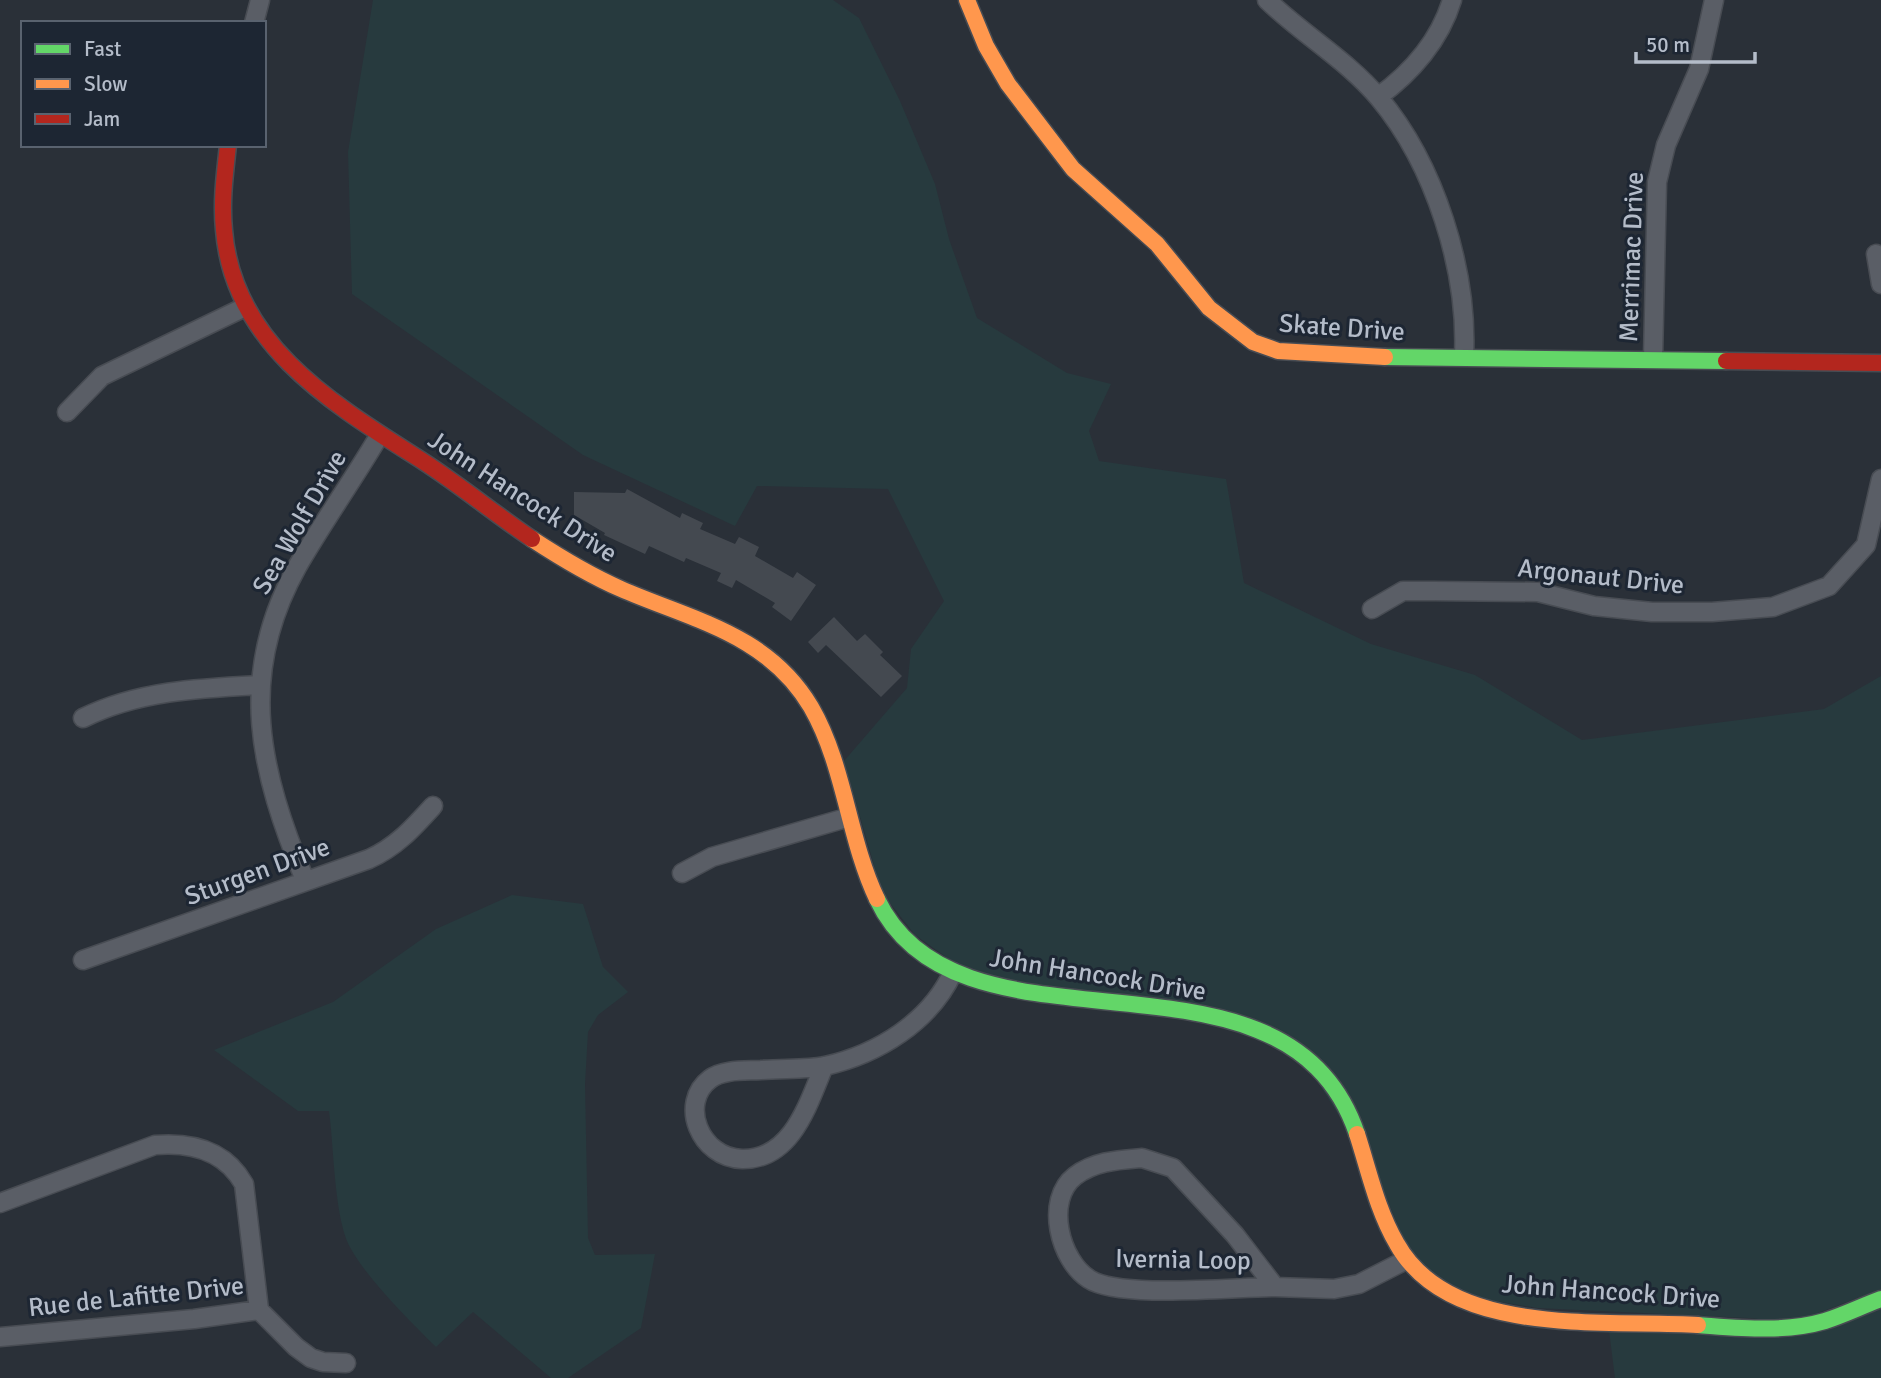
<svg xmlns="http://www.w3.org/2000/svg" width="1881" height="1378" viewBox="0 0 1881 1378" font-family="Signika,sans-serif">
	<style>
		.green { fill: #273a3e }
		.building { fill: #444950 }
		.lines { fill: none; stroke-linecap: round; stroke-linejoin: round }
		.street-casing { stroke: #484c53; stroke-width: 21 }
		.fast-casing { stroke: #484c53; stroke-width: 19 }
		.slow-casing { stroke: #484c53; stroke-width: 19 }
		.jam-casing { stroke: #484c53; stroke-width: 19 }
		.street { stroke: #5a5e66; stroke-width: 18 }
		.fast { stroke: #63d668; stroke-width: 16 }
		.slow { stroke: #ff974d; stroke-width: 16 }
		.jam { stroke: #b3261e; stroke-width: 16 }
		.labels { text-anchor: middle; stroke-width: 6; stroke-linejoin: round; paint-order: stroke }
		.street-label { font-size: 26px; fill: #b4bcc9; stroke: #1d2633 }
	</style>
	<rect width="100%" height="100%" fill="#2a3038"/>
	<path class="green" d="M373,0h460l26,18 41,83 35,83 14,55 28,79 90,55 44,11 -22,47 10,30 127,18 18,104 127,61 104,31 107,65 242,-31 57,-33v613l-68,26 -44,4 -232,-11 -53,-9 -41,-18 -33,-27 -32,-76 -91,-145 -306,-59 -25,-10 -41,-29 -33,-42 -38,-132 63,-73 4,-39 33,-48 -56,-112 -131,-3 -22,40 -152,-71 -231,-161 -4,-142z
		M512,895l71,9 20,63 25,25 -30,23 -10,17 -3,52 3,154 7,17 60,-1 -14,74 -73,50h-17l-78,-66 -37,35c-27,-27 -66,-65 -85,-98 -17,-28 -17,-103 -22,-138h-31l-84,-61 119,-48 103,-73z
		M1881,1309v69h-266l-6,-48z"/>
	<path class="building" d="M627,489l53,29 2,-5 21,10 -3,6 35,15 4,-7 20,10 -4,9 38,22 4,-6 19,13 -25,36 -19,-14 3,-4 -39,-23 -4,8 -15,-7 4,-8 -35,-15 -2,4 -35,-16 -4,8 -41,-19 1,-2 -31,-18v-23l51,1z
		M834,617l23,24 8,-7 18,18 -3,3 22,21 -21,21 -55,-52 -8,8 -10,-11z"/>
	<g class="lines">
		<g class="street-casing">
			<path id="street" d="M1267,0c35,34 80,60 112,98 56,67 89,172 85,258
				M254,23l6,-23
				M1378,97c33,-24 62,-57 74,-97
				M1876,254l5,30
				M1653,358l4,-176 9,-37 33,-76 15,-69
				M67,412l35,-36 143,-69
				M1372,609l31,-18h31l104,1 56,14 58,6h60l61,-5 56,-21 37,-41 15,-66
				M83,718c54,-27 116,-30 176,-33
				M682,873l30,-16 134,-39
				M305,880c-45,-108 -69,-204 -8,-313 26,-45 56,-87 82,-131
				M83,960l286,-101c27,-12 44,-31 64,-53
				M824,1066c-16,38 -32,94 -82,93 -42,-1 -64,-56 -32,-80 13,-10 36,-8 51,-9 21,-2 44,0 64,-4 53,-12 105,-44 128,-94
				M1142,1158l31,10 62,67 40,52c-40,0 -156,12 -186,-8 -29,-18 -45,-79 -14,-103 20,-15 43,-16 67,-18z
				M0,1203l155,-58c36,-3 70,5 89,39l15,126 37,37 15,11 12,4 23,1
				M1275,1287l59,2 25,-5 45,-23
				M0,1337l194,-18 65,-9"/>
		</g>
		<g class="fast-casing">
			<path id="fast" d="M1385,357l341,4
				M877,899c83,176 409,23 480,235
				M1698,1325c42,3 86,8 127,-4 19,-6 37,-15 56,-22"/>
		</g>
		<g class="slow-casing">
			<path id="slow" d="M967,0l19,46 22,38 65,85 84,75 52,64 44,34 25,9 107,6
				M532,539c29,19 57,36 89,50 71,31 147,45 190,118 34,59 37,131 66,192
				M1357,1134c12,37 20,76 40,110 53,95 210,75 301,81"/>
		</g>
		<g class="jam-casing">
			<path id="jam" d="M228,145c-3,28 -7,56 -4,85 9,116 112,176 200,232 37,24 71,52 108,77
				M1726,361l155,2"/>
		</g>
		<use href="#street" class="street"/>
		<use href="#fast" class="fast"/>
		<use href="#slow" class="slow"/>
		<use href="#jam" class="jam"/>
	</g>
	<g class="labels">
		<g class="street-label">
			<text transform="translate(1631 257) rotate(-88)" y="9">Merrimac Drive</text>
			<text transform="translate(1342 327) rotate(4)" y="9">Skate Drive</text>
			<text transform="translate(523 496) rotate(33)" y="9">John Hancock Drive</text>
			<text transform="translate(299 522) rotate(-60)" y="9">Sea Wolf Drive</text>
			<text transform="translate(1601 576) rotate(6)" y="9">Argonaut Drive</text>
			<text transform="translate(257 871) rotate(-20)" y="9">Sturgen Drive</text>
			<text transform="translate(1098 974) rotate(9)" y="9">John Hancock Drive</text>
			<text transform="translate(1183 1259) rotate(1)" y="9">Ivernia Loop</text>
			<text transform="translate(1611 1291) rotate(4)" y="9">John Hancock Drive</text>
			<text transform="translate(136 1296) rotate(-6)" y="9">Rue de Lafitte Drive</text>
		</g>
	</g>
	<rect x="21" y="21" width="245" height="126" fill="#1d2633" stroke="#59626f" stroke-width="2"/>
	<rect x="35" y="44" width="35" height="10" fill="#63d668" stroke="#59626f" stroke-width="2"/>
	<text x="84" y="56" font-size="21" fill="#b4bcc9">Fast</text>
	<rect x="35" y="79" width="35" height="10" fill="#ff974d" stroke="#59626f" stroke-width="2"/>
	<text x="84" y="91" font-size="21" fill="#b4bcc9">Slow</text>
	<rect x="35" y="114" width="35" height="10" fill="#b3261e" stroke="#59626f" stroke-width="2"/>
	<text x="84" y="126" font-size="21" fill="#b4bcc9">Jam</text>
	<path d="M1636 52v10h119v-10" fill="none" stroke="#b4bcc9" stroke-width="3.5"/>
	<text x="1646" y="52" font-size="21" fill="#b4bcc9" stroke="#1d2633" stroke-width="5" paint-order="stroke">50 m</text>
</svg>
